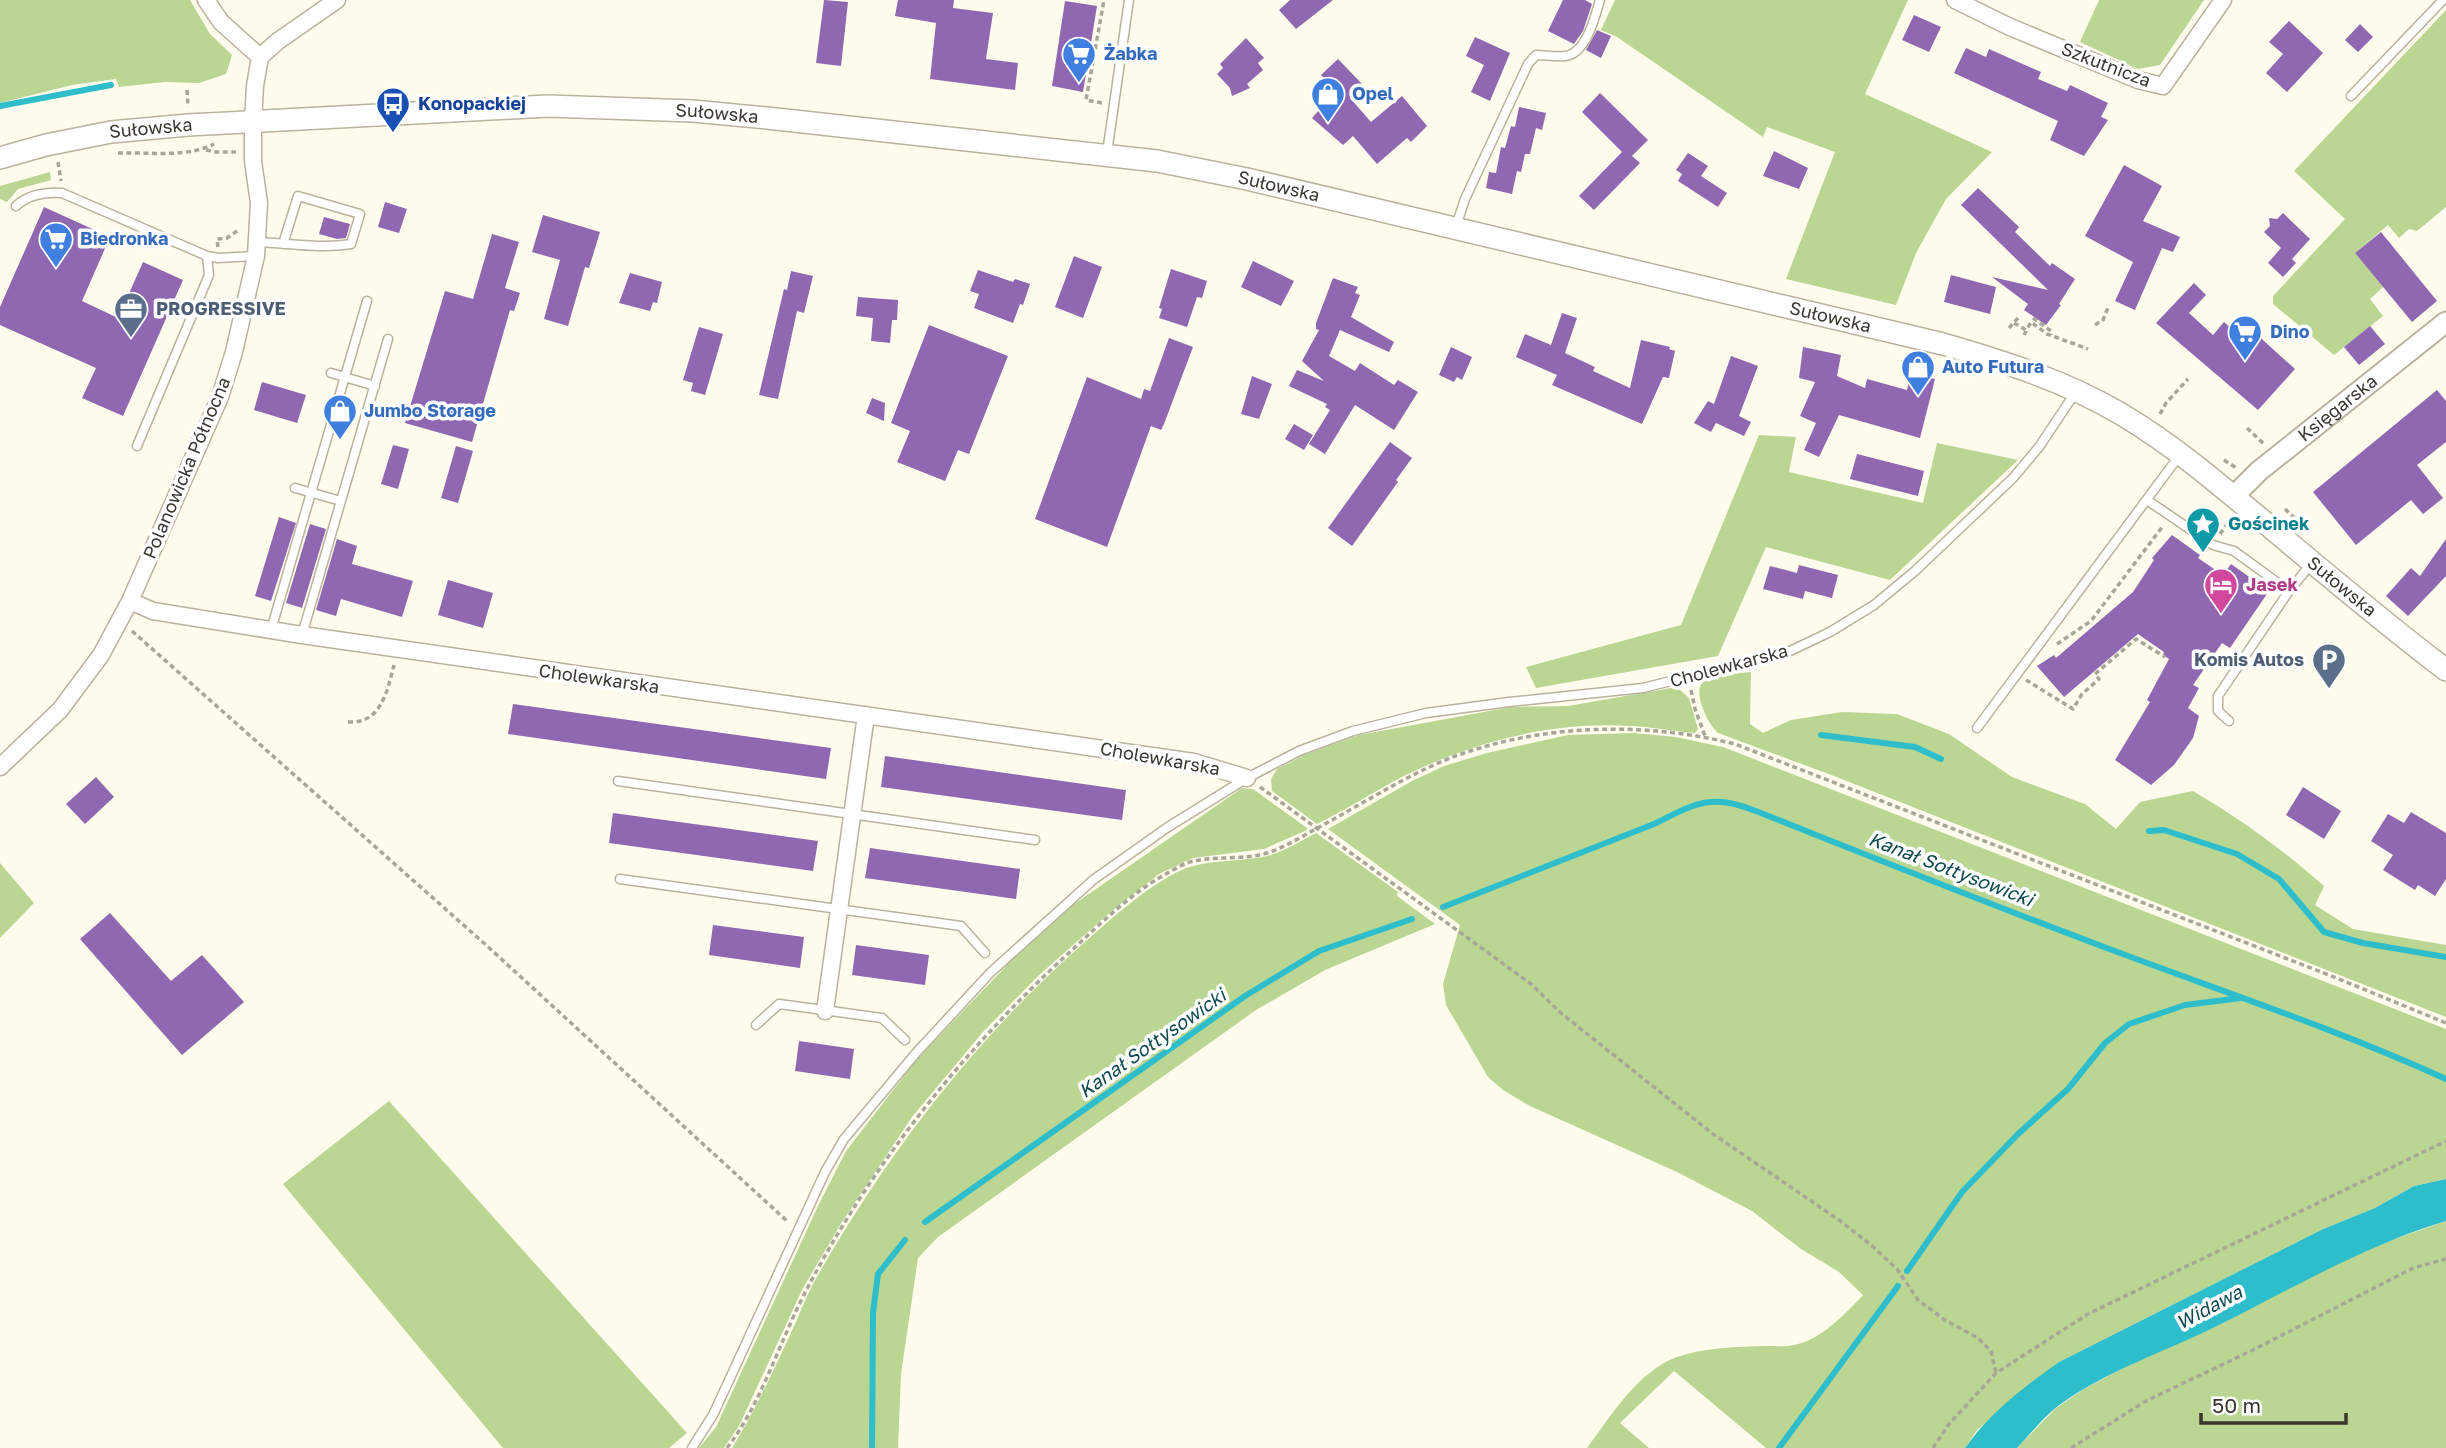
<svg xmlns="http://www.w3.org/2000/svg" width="2446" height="1448" viewBox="0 0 2446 1448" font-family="'Golos Text',sans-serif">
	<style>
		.green { fill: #bbd693 }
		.water { fill: #2ebdcb }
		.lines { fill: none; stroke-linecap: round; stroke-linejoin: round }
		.stream { stroke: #2ebdcb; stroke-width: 6 }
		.building { fill: #8f68b1 }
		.service-casing { stroke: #b9b39d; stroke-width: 11 }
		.minor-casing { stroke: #b9b39d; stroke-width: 19 }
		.tertiary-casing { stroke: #b9b39d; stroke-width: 23 }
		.secondary-casing { stroke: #b9b39d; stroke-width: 24 }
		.path { stroke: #a8a599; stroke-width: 3.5; stroke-dasharray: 5 3.5; stroke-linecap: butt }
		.service { stroke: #fff; stroke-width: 8 }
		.minor { stroke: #fff; stroke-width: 16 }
		.tertiary { stroke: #fff; stroke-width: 19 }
		.secondary { stroke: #fff; stroke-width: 21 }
		.labels { text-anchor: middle; stroke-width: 7; stroke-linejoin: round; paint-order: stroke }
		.shop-label { font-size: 18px; font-weight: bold; fill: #366cbe; stroke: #fff; text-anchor: start }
		.street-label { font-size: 18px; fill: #39372e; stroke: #fff }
		.transit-label { font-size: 18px; font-weight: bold; fill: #164399; stroke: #fff; text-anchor: start }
		.service-label { font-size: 18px; font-weight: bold; fill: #4e5e75; stroke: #fff; text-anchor: start }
		.culture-label { font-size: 18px; font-weight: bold; fill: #0d838f; stroke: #fff; text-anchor: start }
		.hotel-label { font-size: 18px; font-weight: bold; fill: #b23c85; stroke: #fff; text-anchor: start }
		.water-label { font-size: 19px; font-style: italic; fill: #0f4b51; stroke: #fff }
	</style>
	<rect width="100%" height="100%" fill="#fffbed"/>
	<path class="green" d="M0,0h190l20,34 22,21 -6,19 -27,9 -34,-1 -46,5 -3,-8 -44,6 -72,18z
		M1615,0h293l-43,94 127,58 -46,47 -30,54 -20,52 -110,-26 49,-127 -68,-25 -4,10 -146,-100 -16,-7z
		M2099,0h105l-44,65 -22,4 -58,-27z
		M2446,10v197l-29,24 -8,-2 -10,9 -11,-13 -33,28 28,34 -13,12 13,17 -49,39 -61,-51v-8l72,-77 -51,-48z
		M50,172l1,8 -33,9 -11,13 -7,-3v-13z
		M1759,435l37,2 -7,35 134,31 14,-60 81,17 -128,120 -124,-33 -48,109 -182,32 -10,-21 155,-42z
		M1751,672l-1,52 13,9 28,-13 51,-8 55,2 52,20 63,43 73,27 31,25 24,-27 53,-11c49,29 89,58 131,95l-9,19 38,24 93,16v72l-612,-241 -116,-43c-9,-9 -13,-18 -17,-30 -10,-34 26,-28 50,-31z
		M1677,687l12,11 9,31 -3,4c-22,-2 -43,-6 -64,-7 -79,-5 -159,16 -229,51 -29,15 -56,33 -85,47l-45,-33 -1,-12 6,-10 27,-14 55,-20 152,-28 57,-1z
		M1633,733l43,4 47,10 723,282v150l-32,7 -39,22 -52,21 -264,133 -82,68 -12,18h-199l-92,-77 -54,52 29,25h-62c24,-32 51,-77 90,-91 28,-10 60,-10 90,-11 9,0 19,1 27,-1 27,-5 51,-31 69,-50l-24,-23 -38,-23 -49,-38 -75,-39 -147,-66 -27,-16 -15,-13 -42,-72 -3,-21 17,-59 -132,-96 84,-48 32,-15 43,-13 81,-18z
		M1242,788l11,1 54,39v2l-43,19 -71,9 -34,16 -46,36 -74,65 -57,58 -70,84 -70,105 -39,66 -64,138 -15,22h-25l17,-21 102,-221 28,-55 72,-93 93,-97 53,-50z
		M1316,833l82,59 -1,4 38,28 -110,46 -69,40 -318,227 -20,21 -17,116 -3,74h-166c22,-36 40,-74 58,-113 8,-17 15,-36 24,-53 70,-123 155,-236 261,-331 30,-27 60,-55 95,-75 29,-18 61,-13 92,-19 20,-4 37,-15 54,-24z
		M0,863l34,40 -34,35z
		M389,1101l298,332 -18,15h-166l-220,-264z
		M2446,1221v227h-429l39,-40 28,-19 41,-22 92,-41 109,-58 66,-28z"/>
	<path class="water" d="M2446,1179v42c-82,25 -151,66 -227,104 -54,27 -112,45 -161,81 -15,12 -28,28 -41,42h-52c24,-35 60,-62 94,-86l264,-133 52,-21 39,-22z"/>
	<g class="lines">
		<path class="stream" d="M0,106l111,-21
			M1821,735l94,12 26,12
			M2149,831l15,-1 73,24 42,25 45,53 39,11 83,14
			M1443,907l211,-83c17,-8 38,-21 57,-22 20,-2 42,8 60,15 111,44 221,88 333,130 114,43 230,81 342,132
			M925,1222l320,-226 74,-45 93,-32
			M1907,1271l55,-79 56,-58 50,-45 37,-46 24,-19 56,-19 56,-7
			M872,1448l1,-135 5,-39 27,-34
			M1779,1448l119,-162"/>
	</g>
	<path class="building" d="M824,0l24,2 -7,64 -25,-3z
		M898,0h56l-1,8 40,5 -7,46 32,4 -3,27 -85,-11 6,-56 -41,-7z
		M1290,0h43l-37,29 -17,-19z
		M1563,0h22l7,4 -9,27 -9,13 -26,-13z
		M1065,1l32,5 -14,86 -31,-6z
		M1914,15l27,12 -12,25 -27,-12z
		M2289,21l34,32 -36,39 -21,-19 17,-19 -14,-12z
		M2360,24l13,13 -15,15 -13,-12z
		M1597,30l14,6 -10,22 -15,-8z
		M1475,37l35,16 -20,48 -19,-9 13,-27 -18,-9z
		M1246,38l18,20 -6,5 5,7 -16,14 3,4 -18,8 -2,-8 -13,-14 6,-6 -3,-4z
		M1966,48l20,9 3,-8 52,23 -3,7 29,12 3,-6 38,18 -7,14 7,3 -24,36 -34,-16 8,-19 -104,-48z
		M1338,59l26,27 -14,12 21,24 31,-26 25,30 -16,16 -4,-4 -30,26 -24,-28 -10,9 -31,-27 24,-27 -15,-16z
		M1600,93l48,47 -16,16 8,7 -46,47 -15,-14 43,-44 -40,-40z
		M1519,107l27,6 -4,17 -6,-2 -6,26h-5l-4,18 -4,-1 -5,23 -26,-6 3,-16 7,1 5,-26 4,1 6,-22 4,1z
		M1774,151l34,17 -9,21 -36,-13z
		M1688,153l20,13 -7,10 26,17 -9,14 -40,-26 4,-7 -6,-4z
		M2124,165l38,21 -19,35 37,16 -7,15 -11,-4 -27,62 -20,-9 18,-39 -48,-26z
		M1978,188l41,39 -4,5 35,34 2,-3 23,16 -16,25 2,1 -15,20 -22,-15 4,-6 -36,-27 56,13 -87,-85z
		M385,202l22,7 -8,24 -21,-6z
		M44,207l66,30 -28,64 36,17 25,-56 40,18 -60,136 -41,-18 14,-30 -96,-43v-18z
		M2283,213l27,26 -18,20 4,4 -13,14 -15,-14 13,-15 -17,-16 6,-6 -1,-8 8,1z
		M543,215l57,17 -11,36 -4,-1 -17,59 -24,-7 16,-59 -28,-8z
		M324,217l26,7 -4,14 -9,1 -18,-5z
		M2381,232l56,69 -25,21 -57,-69z
		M492,234l27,8 -14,46 15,5 -6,18 -4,-1 -38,132 -67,-19 40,-132 28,8z
		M1074,256l28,11 -19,51 -28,-11z
		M1253,261l41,20 -13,25 -40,-19z
		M1171,269l36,12 -5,17 -5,-1 -10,30 -28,-9 3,-9 -3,-1z
		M978,270l35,12 2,-3 15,5 -7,21 -3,-1 -7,19 -39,-15 5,-14 -9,-3z
		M791,271l22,5 -9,37 -7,-2 -19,88 -19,-4 25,-106 3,1z
		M630,273l32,9 -5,21 -4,-1 -3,9 -31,-8z
		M1951,275l45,12 -6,27 -46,-12z
		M1333,278l25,9 -3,6 5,2 -9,22 43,25 -5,10 -49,-22 -11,26 26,15 5,-8 34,22 4,-5 20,12 -24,38 -39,-25 -30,49 -16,-10 21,-34 -5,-3 2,-3 -38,-18 8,-16 27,11 -22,-20 17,-31 -3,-1v-6z
		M2194,283l12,12 -17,18 24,22 11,-13 20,18 9,-9 42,38 -37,41 -102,-87z
		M858,297l40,3 -1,20h-5l-2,23 -19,-2 2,-23 -17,-2z
		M1562,313l15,5 -12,35 30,14 -2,4 37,17 11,-48 29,7 -1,2 6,2 -6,27 -6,-1 -21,47 -90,-39 5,-10 -41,-18 9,-23 26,11z
		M929,325l79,31 -39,98 -11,-4 -13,31 -48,-19 13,-31 -19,-8z
		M2370,326l15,18 -26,21 -15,-18z
		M699,327l24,7 -18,61 -14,-4 2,-8 -10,-3z
		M1169,338l24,9 -29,77 -3,6 -10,-4 -44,121 -72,-28 52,-142 54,22 3,-10 6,2z
		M1451,347l21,10 -10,23 -5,-3 -3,5 -15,-7z
		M1803,347l38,8 -4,21 28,12 2,-9 40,11 4,-17 24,6 -15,59 -81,-23 -20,42 -15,-7 12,-27 -16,-7 15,-34 -16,-4z
		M1731,356l27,10 -19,50 12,6 -7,14 -28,-13 -5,9 -17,-9 14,-22 6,3z
		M1252,376l20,8 -13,35 -18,-5z
		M262,382l44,13 -9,28 -43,-13z
		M2437,390l9,11v41l-29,23 26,33 -20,16 -12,-14 -55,45 -43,-53z
		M872,398l13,5 -1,18 -18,-8z
		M1294,424l19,11 -9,15 -19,-11z
		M1390,442l22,16 -16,22 2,2 -46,64 -24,-18z
		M393,445l16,4 -11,40 -17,-5z
		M456,446l17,5 -15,52 -17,-5z
		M1857,454l67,17 -6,25 -68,-17z
		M279,517l17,6 -25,78 -16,-5z
		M310,524l16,5 -24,79 -16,-5z
		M2172,535l28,20 -2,3 25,17 8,-11 38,27 -39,57 -8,-5 -29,42 6,3 -11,20 11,8 -6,22 -19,27 -23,20 -36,-25 35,-58 -3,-2 22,-41 -6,-4 1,-3 -26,-18 -74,63 -27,-31 17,-11 2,3 77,-66 21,-32 -2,-2z
		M337,539l20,7 -5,18 61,17 -11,36 -61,-18 -5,17 -20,-6z
		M2446,539v37l-38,40 -22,-20 25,-28 9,8z
		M1799,565l39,10 -6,23 -27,-7 -2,8 -40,-10 7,-23 27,7z
		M448,580l45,13 -10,35 -45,-13z
		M513,704l318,44 -5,31 -318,-45z
		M885,756l241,34 -4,30 -241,-33z
		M96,777l18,20 -29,27 -19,-20z
		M2303,787l38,24 -17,28 -38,-24z
		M2411,812l35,21v46l-11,17 -17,-11 -3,5 -32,-20 10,-15 -22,-14 17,-27 16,9z
		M613,813l205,28 -5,30 -204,-28z
		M870,848l150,21 -4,30 -151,-21z
		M110,913l61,68 31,-26 42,47 -62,53 -102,-116z
		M713,925l91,12 -4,31 -91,-13z
		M856,945l73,10 -4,30 -73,-10z
		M799,1041l55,8 -4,30 -55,-8z"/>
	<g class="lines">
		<g class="service-casing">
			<path id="service" d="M2351,96l92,-96
				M1107,153l22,-153
				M16,206c12,-11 30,-14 46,-13l145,63 11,2 38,-2
				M1456,226l9,-27 63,-135 8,-9c9,0 20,2 29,1 21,-2 30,-39 35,-56
				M257,242c32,1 63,7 94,2l9,-30 -62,-18 -15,48
				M331,373l44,13
				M137,446l72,-171 -2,-19
				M295,488l46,13
				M2147,500l66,45 21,6 55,40
				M271,630l96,-329
				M302,635l86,-296
				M2229,721l-11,-10v-15l71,-105 22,-27
				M1977,728l202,-272
				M618,781l417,59
				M620,879l341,47 24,27
				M756,1025l23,-21 103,14 23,22
				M692,1448l21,-33 112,-243 19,-33 72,-86 74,-80 103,-93 75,-53 79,-49 52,-27 54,-20 73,-18 83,-11 134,-14 147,-37 40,-19 44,-27 41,-34 98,-93 26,-31 36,-54"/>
		</g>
		<g class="minor-casing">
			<path id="minor" d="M206,0l15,22 39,35
				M1955,0l55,27 128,53 25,6 60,-86
				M260,57l18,-16 59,-41
				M130,601l23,10 149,24 843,120 49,7 53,16
				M0,767l60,-57 41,-55 29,-54 90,-204 14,-45 22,-96 3,-53 -6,-42v-39l2,-36 5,-29
				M825,1011l41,-296"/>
		</g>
		<g class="tertiary-casing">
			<g id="tertiary">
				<path id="s1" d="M2234,496l25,-25 187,-149"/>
			</g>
		</g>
		<g class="secondary-casing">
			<g id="secondary">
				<path id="s2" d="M0,158l46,-13 65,-13 77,-7 360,-19 145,5 74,7 390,43 90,18 696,165c62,18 122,37 178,70 54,32 100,72 148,112 58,49 117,98 177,144"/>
			</g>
		</g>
		<path class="path" d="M187,90l1,17
			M1102,103l-16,-3 18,-100
			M206,150l10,2h20
			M118,153c31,-1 69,5 96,-9
			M58,162l3,19
			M218,247l-1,-8 10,-1 13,-9
			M2033,318l18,13v4
			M2014,323l12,7
			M2095,325l8,-5 6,-15
			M2009,328l9,-10
			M2024,335l7,-13 16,12 41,15
			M2160,414l6,-11 22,-24
			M2247,428l18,17
			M2224,460l14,9
			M2285,509l15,14
			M2220,534l10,-14
			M132,631l354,314 301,276
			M2057,644l34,-23 72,-95
			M2026,680l47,29 9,-15 17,-15 -4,-5 41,-35 29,18
			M1691,690l4,19 10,27
			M348,722c33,2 39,-30 46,-57
			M1260,787l271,197 31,30 151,120 126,86 32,25 26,24 21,31 27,20 33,18 13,13 5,22
			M727,1448c35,-45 54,-111 81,-161 66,-126 158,-240 263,-336 29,-27 58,-56 93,-76 9,-5 20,-12 30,-14 24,-5 50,-1 73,-8 19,-6 37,-18 54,-27 47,-25 93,-56 143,-73 86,-29 183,-31 271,-9l594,231 117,48
			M1933,1448l16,-24 47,-51 92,-59 358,-173
			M2071,1448l75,-47 111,-53 156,-80 33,-9"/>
		<use href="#service" class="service"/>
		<use href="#minor" class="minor"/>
		<use href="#tertiary" class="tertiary"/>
		<use href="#secondary" class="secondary"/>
	</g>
	<defs>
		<g id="supermarket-pin" transform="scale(1.75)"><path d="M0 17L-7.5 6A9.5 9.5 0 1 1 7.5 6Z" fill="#3f7fe0" stroke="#fff"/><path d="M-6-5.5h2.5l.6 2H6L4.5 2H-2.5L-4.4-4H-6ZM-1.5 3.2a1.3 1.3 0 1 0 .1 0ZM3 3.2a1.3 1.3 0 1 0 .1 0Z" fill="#fff"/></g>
		<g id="shop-pin" transform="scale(1.75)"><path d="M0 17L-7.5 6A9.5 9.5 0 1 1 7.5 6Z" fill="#3f7fe0" stroke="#fff"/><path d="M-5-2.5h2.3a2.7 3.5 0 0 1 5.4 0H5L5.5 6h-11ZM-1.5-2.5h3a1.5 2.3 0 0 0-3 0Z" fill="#fff"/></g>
		<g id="bus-pin" transform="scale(1.75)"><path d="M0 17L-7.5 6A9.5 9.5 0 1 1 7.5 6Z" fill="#1a4fb4" stroke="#fff"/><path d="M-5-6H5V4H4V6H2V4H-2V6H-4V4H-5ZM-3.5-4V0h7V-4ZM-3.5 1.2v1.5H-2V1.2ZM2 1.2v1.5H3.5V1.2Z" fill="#fff"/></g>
		<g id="office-pin" transform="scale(1.75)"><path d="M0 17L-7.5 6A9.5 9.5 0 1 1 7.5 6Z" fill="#5c6f8a" stroke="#fff"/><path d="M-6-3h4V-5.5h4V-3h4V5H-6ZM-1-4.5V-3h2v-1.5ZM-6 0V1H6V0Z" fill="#fff"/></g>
		<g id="sight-pin" transform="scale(1.75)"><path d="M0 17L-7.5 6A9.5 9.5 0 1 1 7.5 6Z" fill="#0f9aa8" stroke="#fff"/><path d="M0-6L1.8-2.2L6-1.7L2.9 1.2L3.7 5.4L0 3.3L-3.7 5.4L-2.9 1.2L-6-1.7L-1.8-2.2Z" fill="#fff"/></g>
		<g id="hotel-pin" transform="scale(1.75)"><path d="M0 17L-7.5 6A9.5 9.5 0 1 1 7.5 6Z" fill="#d1479c" stroke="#fff"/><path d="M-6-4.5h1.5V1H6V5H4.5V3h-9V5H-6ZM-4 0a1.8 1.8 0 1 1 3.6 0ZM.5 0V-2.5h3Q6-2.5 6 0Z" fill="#fff"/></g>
		<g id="parking-pin" transform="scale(1.75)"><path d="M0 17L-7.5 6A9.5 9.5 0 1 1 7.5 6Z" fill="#5c6f8a" stroke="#fff"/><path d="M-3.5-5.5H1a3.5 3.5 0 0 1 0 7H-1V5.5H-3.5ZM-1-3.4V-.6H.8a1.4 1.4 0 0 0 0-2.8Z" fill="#fff"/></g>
	</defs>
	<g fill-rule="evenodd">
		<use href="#supermarket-pin" x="1079" y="54"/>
		<use href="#shop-pin" x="1328" y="94"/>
		<use href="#bus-pin" x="393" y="104"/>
		<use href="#supermarket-pin" x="56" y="239"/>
		<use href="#office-pin" x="131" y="309"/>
		<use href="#supermarket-pin" x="2245" y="332"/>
		<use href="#shop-pin" x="1918" y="367"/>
		<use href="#shop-pin" x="340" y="411"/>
		<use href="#sight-pin" x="2203" y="524"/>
		<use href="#hotel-pin" x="2221" y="585"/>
		<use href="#parking-pin" x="2329" y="660"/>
	</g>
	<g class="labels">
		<g class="shop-label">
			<text x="1104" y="60">Żabka</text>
			<text x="1352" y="100">Opel</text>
			<text x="80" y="245">Biedronka</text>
			<text x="2270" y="338">Dino</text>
			<text x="1942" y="373">Auto Futura</text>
			<text x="364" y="417">Jumbo Storage</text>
		</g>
		<g class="street-label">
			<text transform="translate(2106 65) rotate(21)" y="6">Szkutnicza</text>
			<text dy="6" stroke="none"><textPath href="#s2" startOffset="721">Sułowska</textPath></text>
			<text dy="6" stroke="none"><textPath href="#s2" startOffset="154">Sułowska</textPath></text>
			<text dy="6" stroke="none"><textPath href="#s2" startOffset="1288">Sułowska</textPath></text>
			<text dy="6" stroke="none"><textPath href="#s2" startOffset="1855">Sułowska</textPath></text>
			<text dy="6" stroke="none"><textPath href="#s1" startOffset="136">Księgarska</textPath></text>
			<text transform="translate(187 468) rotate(-67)" y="6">Polanowicka Północna</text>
			<text dy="6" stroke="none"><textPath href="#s2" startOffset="2443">Sułowska</textPath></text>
			<text transform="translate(1729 666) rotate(-15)" y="6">Cholewkarska</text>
			<text transform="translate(599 679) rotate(8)" y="6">Cholewkarska</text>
			<text transform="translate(1160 759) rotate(10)" y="6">Cholewkarska</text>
		</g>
		<g class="transit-label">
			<text x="418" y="110">Konopackiej</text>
		</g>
		<g class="service-label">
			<text x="156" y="315">PROGRESSIVE</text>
			<text x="2304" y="666" text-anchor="end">Komis Autos</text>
		</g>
		<g class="culture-label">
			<text x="2228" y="530">Gościnek</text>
		</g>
		<g class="hotel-label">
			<text x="2246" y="591">Jasek</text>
		</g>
		<g class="water-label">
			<text transform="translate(1951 869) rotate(21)" y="7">Kanał Sołtysowicki</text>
			<text transform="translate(1152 1043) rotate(-35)" y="7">Kanał Sołtysowicki</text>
			<text transform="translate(2209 1307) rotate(-28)" y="7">Widawa</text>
		</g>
	</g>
	<path d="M2201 1413v10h145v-10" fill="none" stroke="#39372e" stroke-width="3.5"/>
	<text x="2212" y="1413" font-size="21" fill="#39372e" stroke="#ffffff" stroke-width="5" paint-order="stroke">50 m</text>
</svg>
